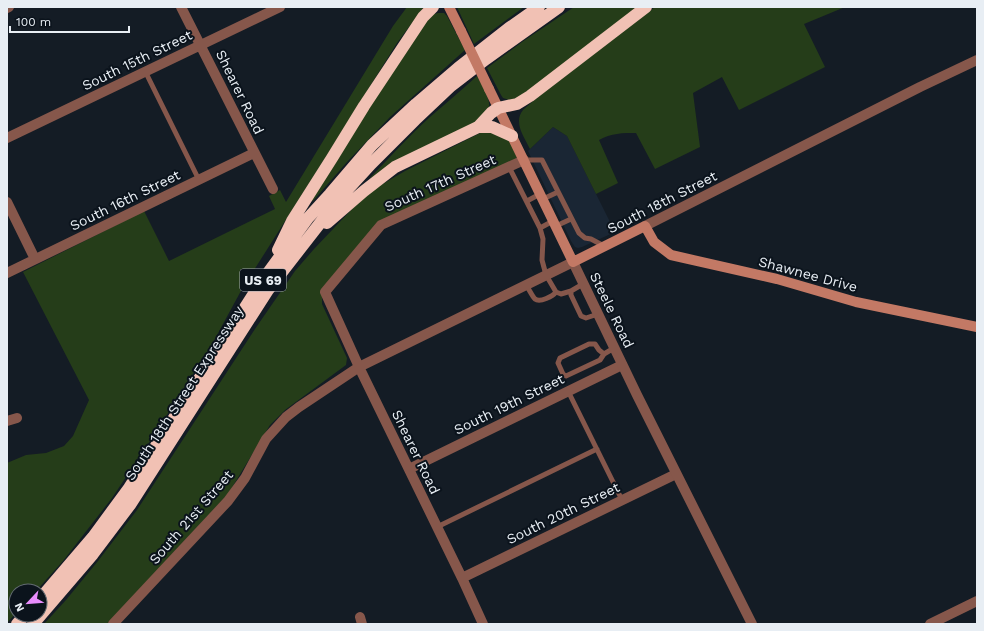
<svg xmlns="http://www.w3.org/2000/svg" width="984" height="631" viewBox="0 0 984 631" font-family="'Work Sans',sans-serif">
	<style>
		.built { fill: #1a2634 }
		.green { fill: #253d19 }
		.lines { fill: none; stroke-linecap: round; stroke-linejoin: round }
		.service { stroke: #86574b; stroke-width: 5 }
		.minor { stroke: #86574b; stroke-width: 10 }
		.tertiary { stroke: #86574b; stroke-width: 10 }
		.secondary { stroke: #c37965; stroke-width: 10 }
		.motorway { stroke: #f1c1b4; stroke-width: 12 }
		.secondary-bridge { stroke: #c37965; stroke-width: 10 }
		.labels { text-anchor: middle; stroke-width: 4; stroke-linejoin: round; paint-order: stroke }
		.shield { fill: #0b131c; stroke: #a6acb3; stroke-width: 1 }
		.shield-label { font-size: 13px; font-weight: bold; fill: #e8eef4 }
		.street-label { font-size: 14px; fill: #e8eef4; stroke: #0b131c }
	</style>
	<rect width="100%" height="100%" fill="#141c25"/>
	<path class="built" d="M553,127l14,9 48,96 -33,15 -4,1 -3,-1 -4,-6 -43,-90z"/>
	<path class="green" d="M407,7h17l-27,36 -65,104 -90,142 -31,57 -59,92 -40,60 -49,63 -27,30h-20v22l-9,10v-160l19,-8 20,-2 18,-7 9,-10 16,-36 -66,-128 121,-61 25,50 106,-52 -6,-13 11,-6 6,12 107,-176z
		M457,7h67l-50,37z
		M574,7h65l-115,89 -15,4 -6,-2 -2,-3 -14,-27 35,-26z
		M655,7h190l-41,17 21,43 -86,43 -17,-33 -29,16 7,54 -45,22 -19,-36c-13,0 -25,0 -37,7l19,43 -22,11 -29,-58 -14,-9 -23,22c-6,-12 -17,-27 -7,-39 3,-3 7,-6 10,-9z
		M438,13h6l3,3 18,34 -75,67 -43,45 -34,39 -3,-2 112,-174 12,-11z
		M477,76c4,7 14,24 12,31 -3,6 -9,11 -13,16l-107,56c20,-21 40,-43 61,-62 16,-14 32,-27 47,-41z
		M487,132h6l15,6 9,19 -1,3 -129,59 -65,72v13l25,54 -1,7 -61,45 -15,15 -42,69 -121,130h-63l22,-24 32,-39 39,-51 118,-181 40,-58 19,-22 40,-42 13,-12 14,-10 24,-14 75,-38z"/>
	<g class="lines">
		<path class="service" d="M145,71l54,109
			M524,160h18l37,73 6,5 6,1 13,7
			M509,167l31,61 3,11 -1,21 4,15 10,17
			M543,199l15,-7
			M527,201l13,-7
			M556,226l15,-7
			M540,228l13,-7
			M583,284l-12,7v4l10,21 5,2 12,-4
			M526,285c3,4 6,11 9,14 5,4 18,-3 21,-7l5,2 10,-3
			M604,354l-5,-4 -4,-6h-6l-29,14 -2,5 5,11 3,2 34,-16 4,-6 10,-6
			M568,391l54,109
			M437,527l160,-78"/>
		<path class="minor" d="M181,7l92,182
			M7,138l273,-131
			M7,202l28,57
			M645,226l275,-139 57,-27
			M7,273l247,-120
			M7,421l10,-3
			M409,469l213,-104
			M462,578l214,-104
			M360,617l2,7
			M113,624l115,-123 17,-23 21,-39 20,-22 13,-10 60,-40 214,-105
			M483,624l-21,-46 -103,-211 -34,-75 56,-67 143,-65
			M930,624l47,-23"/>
		<path class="tertiary" d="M7,8l2,-1
			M573,262l64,133 115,229"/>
		<path class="secondary" d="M449,7l12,24
			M489,89l84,173 72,-36 9,16 17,13 106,24 79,23 121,25"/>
		<path class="motorway" d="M478,127h14l20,9
			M327,223l37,-32 31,-24 83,-40 13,-14 7,-5 19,-4 13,-8 116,-89
			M278,250l14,-29 40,-63 32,-52 59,-89 10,-10
			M40,599l53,-62 36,-49 133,-207 46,-63 22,-24 42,-49 44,-41 42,-36 51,-40 30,-21
			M17,624l8,-9
			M33,624l60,-70 37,-49 138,-215 70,-90 33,-36 44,-44 36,-34 35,-27 73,-52"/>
		<path class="secondary-bridge" d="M461,31l28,58"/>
	</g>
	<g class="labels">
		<rect class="shield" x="240" y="269" width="46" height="22" rx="3"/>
		<g class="shield-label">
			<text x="263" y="285">US 69</text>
		</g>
		<g class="street-label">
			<text transform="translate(137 60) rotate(-26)" y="5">South 15th Street</text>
			<text transform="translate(240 92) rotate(64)" y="5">Shearer Road</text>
			<text transform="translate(440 183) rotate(-24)" y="5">South 17th Street</text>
			<text transform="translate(125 200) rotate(-26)" y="5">South 16th Street</text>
			<text transform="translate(662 202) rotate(-27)" y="5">South 18th Street</text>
			<text transform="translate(808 274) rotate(15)" y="5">Shawnee Drive</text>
			<text transform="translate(612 310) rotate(64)" y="5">Steele Road</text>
			<text transform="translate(184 393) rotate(-57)" y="5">South 18th Street Expressway</text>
			<text transform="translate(509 404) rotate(-26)" y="5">South 19th Street</text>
			<text transform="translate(416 452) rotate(64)" y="5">Shearer Road</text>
			<text transform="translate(563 513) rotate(-26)" y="5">South 20th Street</text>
			<text transform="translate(191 517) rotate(-49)" y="5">South 21st Street</text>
		</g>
	</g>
	<rect width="984" height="631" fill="none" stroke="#e8eef4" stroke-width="16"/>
	<g transform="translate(28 603) rotate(244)"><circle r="19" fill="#0b131c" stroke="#636b72"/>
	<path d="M0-3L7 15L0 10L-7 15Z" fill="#e98dfe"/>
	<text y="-6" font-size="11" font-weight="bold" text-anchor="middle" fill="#e8eef4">N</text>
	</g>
	<path d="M10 26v6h119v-6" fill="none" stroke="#e8eef4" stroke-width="2"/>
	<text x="16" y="26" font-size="12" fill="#e8eef4" stroke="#0b131c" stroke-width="3" paint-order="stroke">100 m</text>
</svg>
